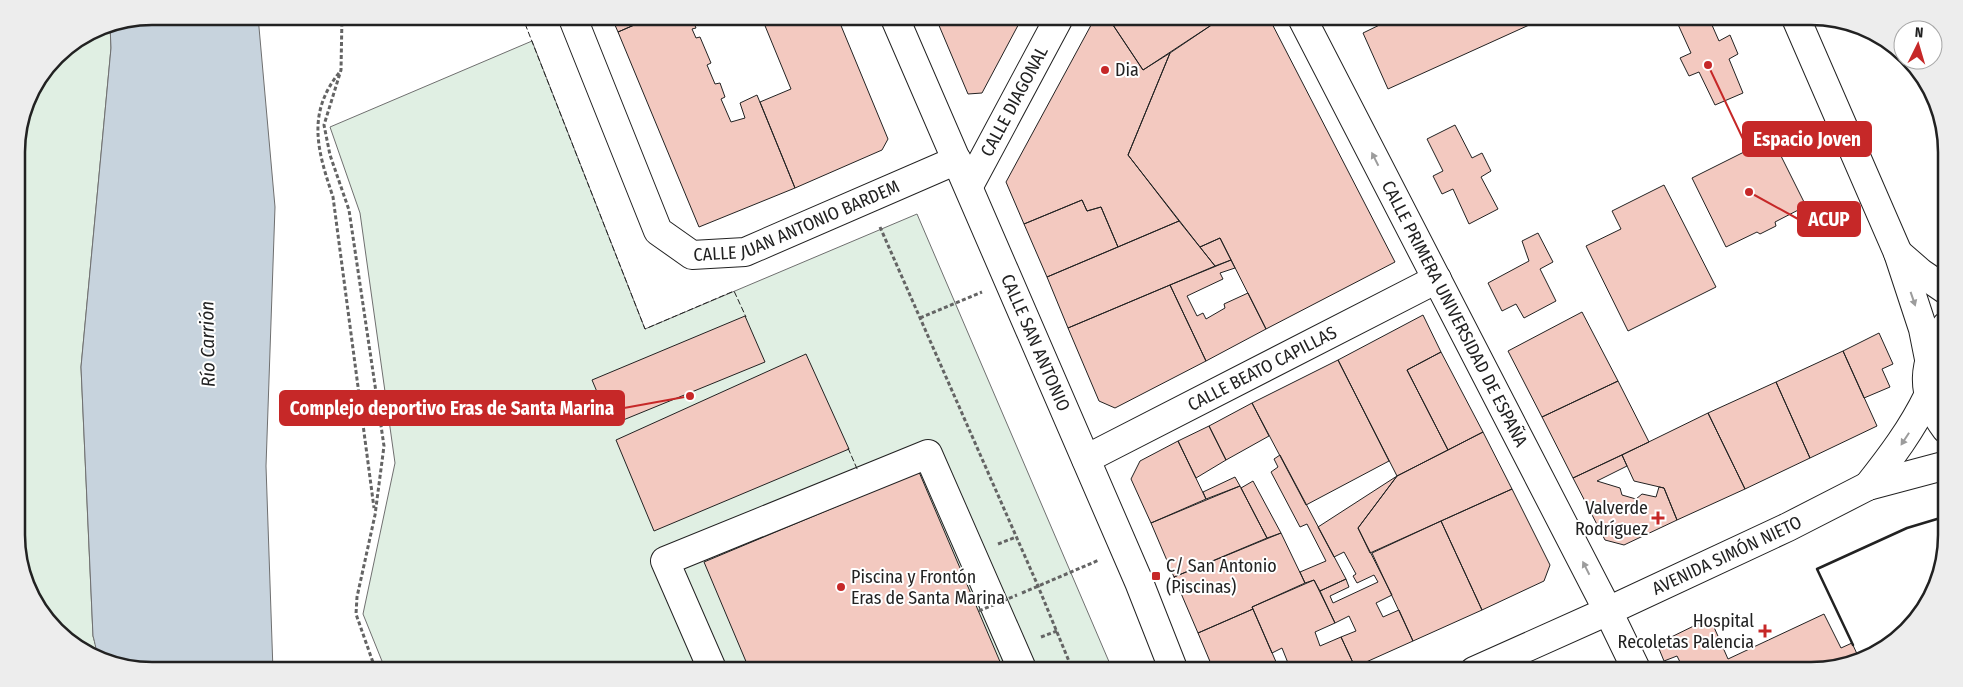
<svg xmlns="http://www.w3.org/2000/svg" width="1963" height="687" viewBox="0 0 1963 687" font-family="'Fira Sans Condensed',sans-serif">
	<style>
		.green { fill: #e0efe3; stroke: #6f6f6f }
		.water { fill: #c7d3dd; stroke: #6f6f6f }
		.building { fill: #f3c9c0; stroke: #222 }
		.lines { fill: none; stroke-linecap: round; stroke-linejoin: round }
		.minor-casing { stroke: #222; stroke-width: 30 }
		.major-casing { stroke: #222; stroke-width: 30 }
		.path { stroke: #646464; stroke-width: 3; stroke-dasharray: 4 2.5; stroke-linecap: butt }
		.minor { stroke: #fff; stroke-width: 28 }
		.major { stroke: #fff; stroke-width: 28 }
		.path-bridge { stroke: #646464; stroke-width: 3; stroke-dasharray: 4 2.5; stroke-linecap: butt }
		.fence { stroke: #222; stroke-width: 1; stroke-dasharray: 6 2.5; stroke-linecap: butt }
		.wall { stroke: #222; stroke-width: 2.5 }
		.oneway { fill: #9c9c9c }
		.poi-dot { fill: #c62828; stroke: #fff; stroke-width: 2 }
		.labels { text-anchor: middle; stroke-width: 4; stroke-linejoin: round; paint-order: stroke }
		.poi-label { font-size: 18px; fill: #222; stroke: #fff; text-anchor: start }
		.street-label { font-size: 18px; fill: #222; stroke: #fff }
		.water-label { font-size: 19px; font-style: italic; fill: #222; stroke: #fff }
		.rim { fill: none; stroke: #222; stroke-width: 2.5 }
		.leader { fill: none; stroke: #c62828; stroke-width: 2 }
		.callout-dot { fill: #c62828; stroke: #fff; stroke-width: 2 }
		.callout { fill: #c62828; stroke: #c62828; stroke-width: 2 }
		.callout-label { font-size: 19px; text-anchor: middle; font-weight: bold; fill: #fff }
	</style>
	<rect width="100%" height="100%" fill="#fff"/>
	<path class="green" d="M110,25l1,23 -30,319 12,269 6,21 -49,-33 -31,-63 -2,-418 13,-51 32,-42 39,-23z
		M532,41l113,288 272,-115 196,457h-727l-23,-57 32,-151 -35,-250 -30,-86z"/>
	<path class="water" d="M152,16h106l17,191 -9,259 7,205c-30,0 -155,5 -172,-13 -5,-4 -6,-16 -8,-22l-12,-269 30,-319 -1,-23z"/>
	<path class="building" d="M611,16h44l-37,16z
		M655,16h36l5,12 -4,1 4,9 4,-1 11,26 -4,2 8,19 5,-1 5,14 -4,2 10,23 14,-4 -5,-15 17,-8 38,93 -96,39 -81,-195z
		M761,16h76l51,123 -6,11 -87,38 -35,-86 31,-13z
		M935,16h88l-41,77 -14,1z
		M1096,16h11l36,54 27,-17 -42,102 51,66 -61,26 -17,-40 -14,4 -5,-11 -58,24 -18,-42z
		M1107,16h118l-82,54z
		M1225,16h43l127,246 -129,67 -46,-91 -20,9 -72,-92 42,-102z
		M1398,16h28l2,3 5,-3h116l-161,73 -25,-56z
		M1683,16h25l11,25 11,-6 8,19 -9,5 14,34 -28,12 -16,-33 -10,4 -9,-18 11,-5 -15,-33z
		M1455,125l17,33 10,-5 9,18 -10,6 17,32 -29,15 -16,-35 -11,5 -9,-18 10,-5 -16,-32z
		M1772,138l34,68 -31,16 1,4 -16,8 -3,-2 -31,15 -34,-69z
		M1664,185l52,102 -88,44 -42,-85 35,-17 -9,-18z
		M1082,200l5,11 14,-4 17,40 -71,30 -23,-53z
		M1179,221l36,45 -147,62 -21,-51z
		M1538,233l15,29 -13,7 16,32 -32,17 -8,-14 -14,7 -14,-28 41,-22 -7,-20z
		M1220,238l11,22 -16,6 -15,-19z
		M1231,260l4,8 -15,5 3,6 -36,17 10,20 6,-3 3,6 19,-11 -1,-4 24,-11 18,36 -60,32 -36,-76z
		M1170,285l36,76 -91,47 -16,-7 -31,-73z
		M1582,312l36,69 -76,36 -34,-66z
		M1423,315l18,37 -34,18 41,80 -51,26 -59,-116z
		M745,316l20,46 -154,63 -19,-45z
		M1879,333l14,31 -11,5 8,18 -26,11 -21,-47z
		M1843,351l34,75 -67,32 -34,-76z
		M1441,352l42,80 -35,18 -41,-80z
		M806,354l43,95 -195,82 -38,-91z
		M1338,360l51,101 -83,44 -54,-102z
		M1618,381l31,61 -76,36 -31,-61z
		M1776,382l34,76 -65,31 -37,-76z
		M1252,403l17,33 -43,24 -17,-34z
		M1708,413l37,76 -68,31 -13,-32 -30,-7 -12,-26z
		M1209,426l17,34 -30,18 -18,-37z
		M1483,432l29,57 -142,64 -12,-25 39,-52z
		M1178,441l28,58 -55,24 -20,-44 9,-18z
		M1280,455l66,124 -26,12 -6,-11 -9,3 -5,-11 26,-11 -19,-37 -7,3 -29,-55 7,-5 -4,-8z
		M1622,455l5,11 -30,15 23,7 2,7 14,4 6,-5 14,3 3,-10 5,1 13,32 -53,25 -19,-5 -32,-62z
		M919,472l85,199h-254l-46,-109z
		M1397,476l-39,52 34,67 -16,8 7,14 16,-7 14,31 -58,26 -14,-30 15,-6 -7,-15 -14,7 -15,-32 26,-12 3,8 -19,9 3,7 45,-21 -4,-7 -17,8 -4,-7 3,-2 -12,-22 -10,5 -16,-30z
		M1235,477l5,9 -34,13 -3,-7z
		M1253,481l28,52 -14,5 -26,-50z
		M1240,486l27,52 -93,39 -23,-54z
		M1512,489l38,76 -6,16 -62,29 -41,-89z
		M1441,521l41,89 -69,31 -41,-88z
		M1281,533l24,50 -53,24 1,2 -55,24 -24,-56z
		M1314,580l21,43 -20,9 5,14 21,-9 14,30 -8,4h-67l-1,-3 9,-5 -6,-15 -10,5 -20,-46z
		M1253,609l27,62h-66l-16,-38z
		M1824,614l17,34 11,-5 6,13 -39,14h-135l-7,-14 -13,5 -7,-17 53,-26 18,41z"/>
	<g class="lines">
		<g class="minor-casing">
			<g id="minor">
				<path id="s1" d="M572,16l86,215 34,24 53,-3 212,-92"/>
				<path id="s2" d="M894,16l245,566 35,89"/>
				<path id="s3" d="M1301,16l307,595 29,60"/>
				<path id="s4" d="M969,186l91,-170"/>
				<path id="s5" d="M1086,459l351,-180"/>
				<path d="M713,671l-48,-110 263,-107 95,217"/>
			</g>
		</g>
		<g class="major-casing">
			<g id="major">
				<path d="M1795,16l103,237 25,76 6,30"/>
				<path d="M1898,253l23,20 25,17"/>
				<path d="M1946,326c-24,36 -27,68 0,103"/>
				<path d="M1868,486c23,-29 44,-57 60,-90"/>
				<path id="s6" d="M1474,671l134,-60 180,-84 80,-41 79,-21"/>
			</g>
		</g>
		<path class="path" d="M342,16l-1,54 -17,55 6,30 19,55 35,236 -9,69 -18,82 -1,17 20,57
			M339,73c-33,41 -21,79 -6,124l41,311
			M880,227l158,359 35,85
			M920,318l62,-26
			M998,544l18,-7
			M1022,593l77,-33
			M1041,637l16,-6"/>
		<use href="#minor" class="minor"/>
		<use href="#major" class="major"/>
		<path class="path-bridge" d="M979,611l38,-16"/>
		<path class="fence" d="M522,16l123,313 89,-38 12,26
			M848,448l10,23"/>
		<path class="wall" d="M1853,645l-36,-76 90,-41 40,-12"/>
	</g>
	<defs><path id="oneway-solid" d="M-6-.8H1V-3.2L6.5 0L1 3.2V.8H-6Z" transform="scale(1.25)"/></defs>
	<g class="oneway">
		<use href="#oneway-solid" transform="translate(1375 159) rotate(-117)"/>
		<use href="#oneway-solid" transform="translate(1913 299) rotate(71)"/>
		<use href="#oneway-solid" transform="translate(1905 439) rotate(123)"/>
		<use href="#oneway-solid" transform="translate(1586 568) rotate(-117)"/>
	</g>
	<g class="poi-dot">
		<circle cx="1105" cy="70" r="5"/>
		<path d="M1655.5 510.5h5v5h5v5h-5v5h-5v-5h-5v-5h5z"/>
		<rect x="1151" y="571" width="10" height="10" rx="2.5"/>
		<circle cx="841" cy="587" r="5"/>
		<path d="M1762.5 623.5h5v5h5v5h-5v5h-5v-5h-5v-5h5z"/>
	</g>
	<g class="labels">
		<g class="poi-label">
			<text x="1115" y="76">Dia</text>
			<text x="1648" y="514" text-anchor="end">Valverde<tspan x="1648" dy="21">Rodríguez</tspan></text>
			<text x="1166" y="572">C/ San Antonio<tspan x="1166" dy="21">(Piscinas)</tspan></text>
			<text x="851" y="583">Piscina y Frontón<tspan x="851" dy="21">Eras de Santa Marina</tspan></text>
			<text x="1754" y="627" text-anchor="end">Hospital<tspan x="1754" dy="21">Recoletas Palencia</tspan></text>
		</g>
		<g class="street-label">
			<text dy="6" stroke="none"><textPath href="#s4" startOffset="96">CALLE DIAGONAL</textPath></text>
			<text dy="6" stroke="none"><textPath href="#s1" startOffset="384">CALLE JUAN ANTONIO BARDEM</textPath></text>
			<text dy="6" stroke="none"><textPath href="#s3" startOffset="335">CALLE PRIMERA UNIVERSIDAD DE ESPAÑA</textPath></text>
			<text dy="6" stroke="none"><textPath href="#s2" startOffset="356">CALLE SAN ANTONIO</textPath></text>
			<text dy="6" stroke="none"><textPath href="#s5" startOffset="198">CALLE BEATO CAPILLAS</textPath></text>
			<text dy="6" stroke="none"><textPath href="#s6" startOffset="278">AVENIDA SIMÓN NIETO</textPath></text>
		</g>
		<g class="water-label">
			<text transform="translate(207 344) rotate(-91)" y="7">Río Carrión</text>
		</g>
	</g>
	<path d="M0 0H1963V687H0ZM152 25H1811A127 127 0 0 1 1938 152V535A127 127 0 0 1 1811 662H152A127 127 0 0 1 25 535V152A127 127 0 0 1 152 25Z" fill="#ededed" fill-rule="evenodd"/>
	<path class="rim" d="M152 25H1811A127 127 0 0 1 1938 152V535A127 127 0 0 1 1811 662H152A127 127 0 0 1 25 535V152A127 127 0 0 1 152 25Z"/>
	<path class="leader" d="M1708 65L1743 139M1749 192L1798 219M690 396L624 408"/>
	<g class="callout-dot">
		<circle cx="1708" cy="65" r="5"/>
		<circle cx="1749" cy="192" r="5"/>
		<circle cx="690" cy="396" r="5"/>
	</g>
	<g class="callout">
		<rect x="1743" y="122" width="128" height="34" rx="5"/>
		<rect x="1798" y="202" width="62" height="34" rx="5"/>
		<rect x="280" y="391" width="344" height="34" rx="5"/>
	</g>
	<g class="callout-label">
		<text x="1807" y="146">Espacio Joven</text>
		<text x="1829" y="226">ACUP</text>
		<text x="452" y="415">Complejo deportivo Eras de Santa Marina</text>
	</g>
	<g transform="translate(1918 45) rotate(5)"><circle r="24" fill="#ffffff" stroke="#a7a7a7"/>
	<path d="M0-4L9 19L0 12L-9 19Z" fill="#c62828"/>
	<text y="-8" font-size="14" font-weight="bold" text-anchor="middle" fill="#222222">N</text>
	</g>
</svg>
